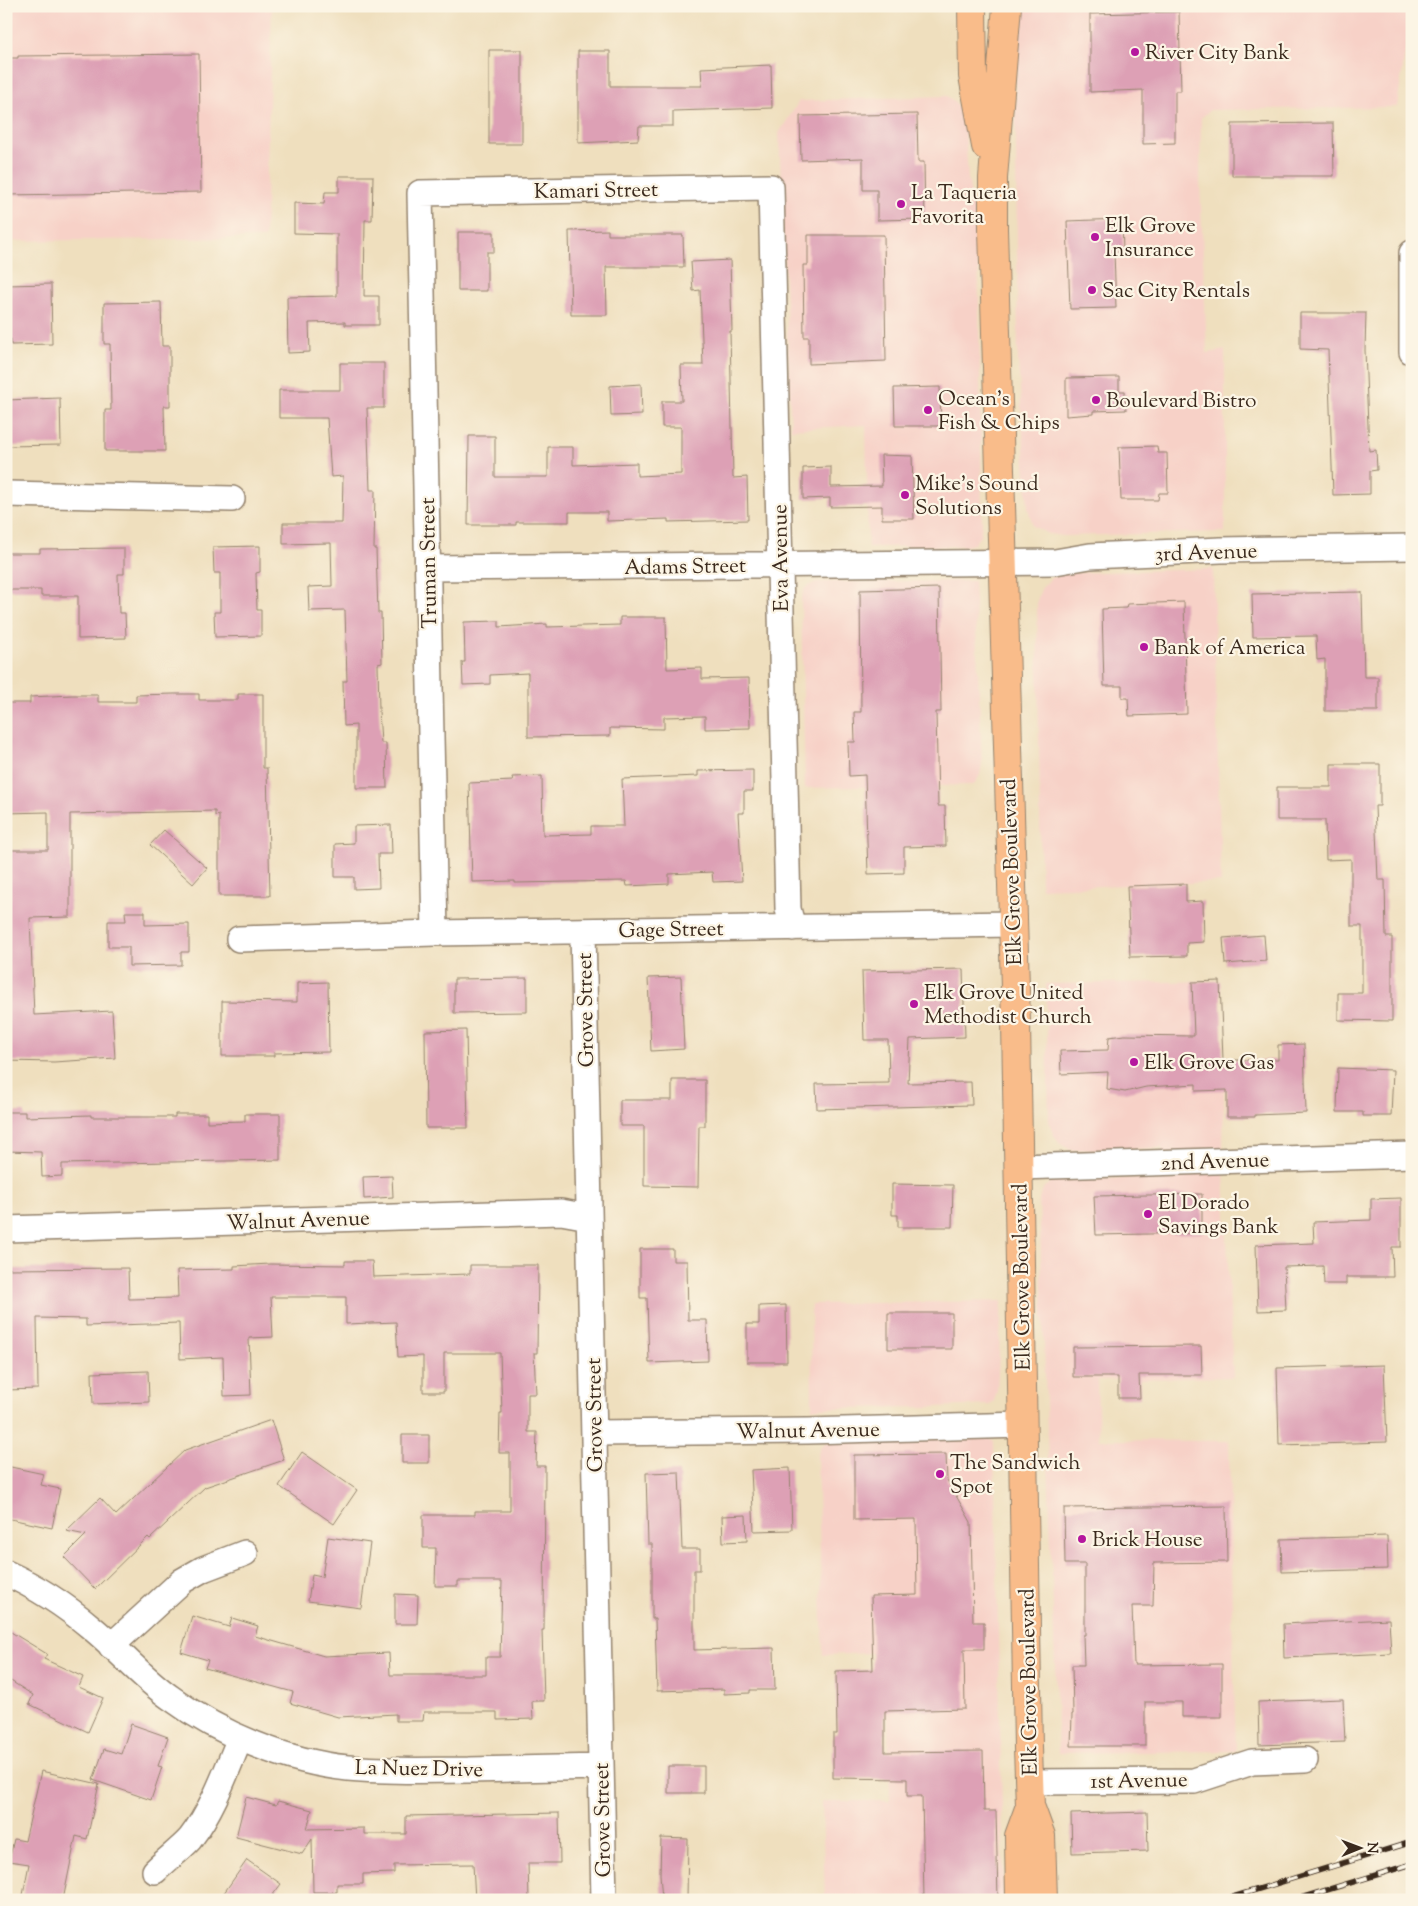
<svg xmlns="http://www.w3.org/2000/svg" width="1418" height="1906" viewBox="0 0 1418 1906" font-family="'Sorts Mill Goudy',serif">
	<style>
		.built { fill: #f7d1c7 }
		.building { fill: #dda0b5 }
		.lines { fill: none; stroke-linecap: round; stroke-linejoin: round }
		.minor-casing { stroke: #95846e; stroke-width: 28 }
		.major-casing { stroke: #95846e; stroke-width: 30 }
		.minor { stroke: #fff; stroke-width: 25 }
		.major { stroke: #f9bc8a; stroke-width: 28 }
		.rail-casing { stroke: #3b2a1e; stroke-width: 5.5 }
		.rail { stroke: #fcf5e5; stroke-width: 4; stroke-dasharray: 11; stroke-linecap: butt }
		.poi-dot { fill: #b5179e; stroke: #fcf5e5; stroke-width: 2 }
		.labels { text-anchor: middle; stroke-width: 4.5; stroke-linejoin: round; paint-order: stroke }
		.poi-label { font-size: 21px; fill: #3b2a1e; stroke: #fcf5e5; text-anchor: start }
		.street-label { font-size: 21px; fill: #3b2a1e; stroke: #fcf5e5 }
	</style>
	<rect width="100%" height="100%" fill="#fcf5e5"/>
	<filter id="ink" filterUnits="userSpaceOnUse"><feTurbulence type="fractalNoise" baseFrequency=".02" numOctaves="2"/><feDisplacementMap in="SourceGraphic" scale="10" xChannelSelector="R" yChannelSelector="G"/><feConvolveMatrix kernelMatrix="1 2 1 2 8 2 1 2 1" color-interpolation-filters="sRGB"/></filter>
	<filter id="wash" filterUnits="userSpaceOnUse"><feTurbulence type="fractalNoise" baseFrequency=".0096" numOctaves="4" result="noise"/><feDisplacementMap in="SourceGraphic" scale="20" xChannelSelector="R" yChannelSelector="G"/><feGaussianBlur stdDeviation="1.12" result="paint"/><feColorMatrix in="noise" values="0 0 0 0 0 0 0 0 0 0 0 0 0 0 0 0 0 1.4 0 .05"/><feComposite in="paint" operator="in"/></filter>
	<g filter="url(#wash)">
		<rect width="100%" height="100%" fill="#efdfbe"/>
		<path class="built" d="M6,6h266l-7,232 -259,3z
			M1022,6h390l-15,101 -187,3 -9,8 -1,62 7,173 18,-3v182l-161,4 -16,-2 -15,-8 -5,-18 -10,-149 -3,-314 2,-21 5,-11z
			M947,96l7,5 10,13 4,64 10,56 4,290 -2,12 -6,8 -8,2 -98,1 -2,-122 -75,4 -12,-296 20,-32z
			M1213,569l8,313 -180,6 -4,-287 4,-12 10,-11 17,-5z
			M974,581l8,182 -2,12 -6,10 -169,3 -4,-189 4,-11 11,-6z
			M1220,981l4,109 -1,57 10,230 -136,3 2,60 130,1 3,170 4,140 -178,2 -19,-555 5,-11 11,-7 109,-3 -2,-29 -91,2 -12,-7 -6,-9 -4,-12 -3,-138z
			M1002,1301l-5,90 -3,10 -4,4 -57,2 -121,1 -1,-104z
			M988,1437l6,5 10,458h-179l-3,-99h68l-2,-85h-16v-63l-49,2 -6,-199 4,-10 5,-4z"/>
		<g id="blocks">
			<path class="building" d="M1179,12l2,79h-6v52l-32,1v-54l-53,2v-78z
				M489,50h33v94h-33z
				M578,51h32v35h92l-1,-18 70,-3 1,43 -99,3v15h-34l-1,14 -60,3z
				M199,54l2,138 -195,3v-137h12v-2z
				M917,114l1,48h6l1,57 -48,1v-30h-14v-32l-62,2 -1,-44z
				M1333,123l1,53h-102v-52z
				M339,176h34l-1,44h-7l-1,76h15v29h-34v-3l-36,1 1,29 -22,1 -1,-56 50,-1v-62l-43,-1v-30l30,1 1,-12h14z
				M1122,219l1,33h-9l2,56 -46,1 -3,-88z
				M608,230v5h75l1,32h-78l1,48h-36l-2,-84z
				M458,232h36v20h-7v39h-29z
				M808,235h76l2,126 -77,3v-27h-5l-1,-72h5z
				M730,260l2,71h-2l3,147 14,-1 1,43 -80,2v-3l-61,2v-9h-38v10h-53v3h-48l1,-89h26v41h53v-30h25v18l64,-2v13l44,-2v-47h-19v-26h20l-1,-36h22l-3,-75 -7,1 -2,-29z
				M51,284l1,60 -41,1v-6h-5v-54z
				M161,302l1,44h8v60h-6l1,45h-60v-41h6l-1,-66h-6v-41z
				M1300,313h66l-1,37 4,101 7,-1 1,20 -7,1v23l-37,1 -5,-145 -28,-1z
				M340,363h44v45h-17l3,82h5l-1,59h2l2,64h3l1,50 -4,1 1,47 2,32h5l1,45h-31v-63l-12,1 -1,-45h4l-2,-71 -36,1 -1,-24 24,-1 -1,-43 -48,1v-21h59l1,-47 -12,1 -4,-59h-48v-28h61z
				M1119,377v14h6l1,19 -33,1v3l-27,2v-38z
				M641,384l1,31 -31,1 -1,-30z
				M940,387l1,39h-46l-1,-38z
				M60,398l1,47 -55,1v-46z
				M1157,446l1,7h9l1,40h-9l-1,7h-37l-2,-53z
				M881,455l31,1 2,63h-32v-13l-52,1v-9l-27,1v-31l28,-1v20l51,-1z
				M260,546v26l-4,1 1,37h4v26l-46,1 -1,-25h6v-39h-6l-1,-26z
				M124,548v26h-6l1,39h6l1,25 -48,1v-43h-37v-6h-35v-37h34v-4z
				M939,588l2,124h-5l2,94h7l1,40 -42,1v26l-36,1 -3,-99 -16,1 -1,-34h7l-1,-30h7l-1,-122z
				M1362,592l2,85h14v34h-53v-52l-8,1 -1,-24 -63,1 -1,-43z
				M1184,602l3,112 -58,2 -1,-18h-6v-12h-18l-2,-77 24,-1 1,-4z
				M620,617h46l1,52 35,-1v11l47,-1 1,50 -45,1v-13l-41,1v12l-54,-1v8l-82,1v-64l-38,2v9l-27,1 -1,-23h3l-1,-40 35,-1v6l48,-3v3l73,-2z
				M174,694h25v6h39v-6h25v74h4l3,128h-51v-81l-4,1v-5l-145,3v103l-40,1 4,97 78,-4 3,47 -61,4 -48,-1v-211h42v-38l-42,1v-110h24v-6l42,-2h26v7h38v-7z
				M1331,764h49v42h-5l3,74h7l1,57h6v84l-54,-1v-27h24v-67h-11v-67l-25,1 -1,-40h-48v-33h54z
				M753,770v21h-9v22h-6l4,68 -29,1 -1,-10 -43,2v10l-42,2 -1,-5 -111,2v-2l-43,1 -3,-99 44,-2 -1,-4 30,-1 1,59 48,-1v-8h33l-2,-47 76,-3v-5z
				M391,825l1,29h-14l1,34 -25,1v-12h-19v-33l19,-1v-17z
				M164,830l43,38 -14,16 -43,-39z
				M1186,884v18l17,-1 1,41 -17,1v13l-57,1 -3,-71z
				M125,912h20v13l44,-1v28h-8v13l-52,1v-19h-21v-26h18z
				M1264,935l2,26 -41,3 -2,-26z
				M963,969l2,68 -55,2 -2,44 63,-1 1,23 -155,4 -1,-25 73,-1 -1,-43h-24l-2,-69z
				M681,977l3,72 -33,2 -3,-73z
				M527,978v34l-73,1v-34z
				M1220,981l3,79h55v-15l26,-1 2,69 -51,2v2h-28v-27l-31,1v-7l-50,3 -21,5 -18,-3 1,-17 -47,2 -1,-23 48,-1 1,-13 15,-2 70,1 -2,-54z
				M328,982l1,70 -55,1v3h-52v-55l75,1v-19z
				M466,1030l2,98h-42l-1,-97z
				M1338,1068l55,2 -2,46h-28v-4h-26z
				M672,1080h33v46h-6l-1,61 -54,-1v-60h-24v-26h52z
				M6,1112h19v5l66,-2v2h84v-3h32v8l38,-1v-7h35v46l-218,4v12l-20,1 -1,-25 -35,-1z
				M392,1176l1,21 -29,2 -1,-22z
				M892,1184l61,1 -1,42h-54v-12h-6z
				M1202,1194v39l-106,2 -2,-39z
				M1401,1198v49h-9l1,30h-47v7h-22l-1,-18 -39,1 2,43 -28,1 -2,-66 58,-2 -1,-21 58,-2v-21z
				M640,1249h33v12h14l1,59h19l1,41 -59,2 -2,-65h-7z
				M345,1261h27l1,16 97,-3v-9h68l-1,88h-3l2,41h-8v38h9l-1,34h9l-1,164h-2l2,71h-12l1,18 -36,1v-8h-73l-1,9h-27v-7l-58,3 -48,-14 3,-11 -88,-24 3,-8 -27,-8 11,-36 37,11 3,-9 26,8 -3,10 69,20 65,-3 1,22h96v-18h14l2,-76h-44v5h-23l1,-38h-13v-33h52v-4h35v-58h-11l1,-40h2l-2,-60h-56v39h-21v-36l-25,1 -2,-35 -50,2v-27h-75l2,40 -24,1 2,57 -27,1 -1,-39 -43,2 -1,-36 -93,3v-7l-49,-1 1,71 -32,1v-121l122,-1 1,31 49,-1 -1,-28 57,-1v-3l36,-2 75,1z
				M786,1305l1,57h-40v-38h12v-18z
				M888,1313h64v36h-64z
				M1201,1346l1,29h-63l1,23h-22v-21h-45v-30z
				M1384,1365l3,77 -108,3 -2,-77z
				M148,1371l1,31 -56,2 -1,-31z
				M271,1420l13,40 -79,27 -55,52 -2,-2 -53,52 -31,-32 22,-22 -20,-4 34,-33 16,17 69,-65z
				M402,1435h27v28h-27z
				M302,1452l55,38 -23,34 -55,-38z
				M946,1454l1,26 24,42 2,100h11v27h-20l1,60 -80,2v41l98,-1 1,60h12l2,89h-74l-2,-104h-15v-17l-74,-1v-44h4l-1,-63 37,-1 -2,-74 46,-1 -1,-76 -62,1v-65z
				M6,1466l38,8 -3,11 19,4 -8,39 -46,-10z
				M790,1468l2,62 -38,1 -3,-61z
				M679,1472l3,77h18v21h-6v80l80,-2 1,42h-25v3l-26,1v-5l-67,2 -2,-72h-3v-75h-4l-2,-71z
				M1226,1506l1,56 -73,1 -1,43h-21l2,59 88,-1v53h-40v-15h-37v44h-74l1,-32h1l-1,-49h12l-1,-30h2v-71h-20l-1,-56z
				M746,1515l1,26 -24,1 -1,-26z
				M1387,1536l1,33 -106,3 -1,-33z
				M328,1537l42,6 -9,65 -53,-7 4,-26 10,2z
				M395,1594l23,1 -1,29h-22z
				M1389,1619l2,34 -107,5 -1,-34z
				M6,1629l41,25 -3,5 39,18 -4,10 24,11 -15,34 -59,-28 4,-9 -27,-17z
				M1343,1699l2,43 -86,3 -1,-43z
				M131,1724l37,13 -10,29 4,1 -11,33 -58,-20 11,-31 17,5z
				M668,1766h36v27h-36z
				M41,1771l58,13 -12,55 -11,-3 -13,64h-41l7,-36 -20,-3 5,-22 11,2z
				M246,1797l30,8 2,-4 34,9 -5,19 57,-1v6h42v-18l153,-3 1,50h-32l1,37h-54l-2,-36 -79,1v8l-31,1v10h-26v8h-24l-1,-53 -10,15 -66,-17z
				M1147,1812l1,39 -76,2 -1,-39z
				M661,1838l27,1 -1,61h-25l-2,-26z
				M247,1860l34,24 -12,16h-50z"/>
		</g>
	</g>
	<g filter="url(#ink)">
		<use href="#blocks" fill-opacity="0" stroke="#95846e" stroke-width="1"/>
		<g class="lines">
			<g class="minor-casing">
				<path id="minor" d="M1412,253v99
					M6,494l226,5
					M428,568l627,-6 35,-6 131,-6 191,-3
					M583,931l21,969
					M435,933l-15,-740 351,-6 17,722 5,19
					M239,939l196,-6 578,-9
					M1019,1167l393,-12
					M6,1229l555,-17 28,5
					M594,1433l214,-2 215,-6
					M6,1573c31,14 60,33 86,55 27,22 50,50 79,70 49,36 116,64 177,70 41,4 81,2 121,2 44,-1 88,-2 132,-3
					M111,1646l71,-65 21,-12 42,-16
					M1029,1782l165,-1 58,-19 53,-2
					M155,1871c11,-11 25,-21 35,-32 23,-30 36,-67 50,-101"/>
			</g>
			<g class="major-casing">
				<path id="major" d="M972,6l1,70 13,70
					M1007,6l-14,172v51l23,793 12,726 2,58 11,30 2,64
					M1020,1900l-1,-64 11,-30"/>
			</g>
			<use href="#minor" class="minor"/>
			<use href="#major" class="major"/>
			<g class="rail-casing">
				<path id="rail" d="M1223,1900l189,-58
					M1294,1900l118,-36"/>
			</g>
			<use href="#rail" class="rail"/>
		</g>
	</g>
	<g class="poi-dot">
		<circle cx="1135" cy="52" r="5"/>
		<circle cx="901" cy="204" r="5"/>
		<circle cx="1095" cy="237" r="5"/>
		<circle cx="1092" cy="290" r="5"/>
		<circle cx="1096" cy="400" r="5"/>
		<circle cx="928" cy="410" r="5"/>
		<circle cx="905" cy="495" r="5"/>
		<circle cx="1144" cy="647" r="5"/>
		<circle cx="914" cy="1004" r="5"/>
		<circle cx="1134" cy="1062" r="5"/>
		<circle cx="1148" cy="1214" r="5"/>
		<circle cx="940" cy="1474" r="5"/>
		<circle cx="1082" cy="1539" r="5"/>
	</g>
	<g class="labels">
		<g class="poi-label">
			<text x="1145" y="59">River City Bank</text>
			<text x="911" y="199">La Taqueria<tspan x="911" dy="24">Favorita</tspan></text>
			<text x="1105" y="232">Elk Grove<tspan x="1105" dy="24">Insurance</tspan></text>
			<text x="1102" y="297">Sac City Rentals</text>
			<text x="938" y="405">Ocean's<tspan x="938" dy="24">Fish &amp; Chips</tspan></text>
			<text x="1106" y="407">Boulevard Bistro</text>
			<text x="915" y="490">Mike's Sound<tspan x="915" dy="24">Solutions</tspan></text>
			<text x="1154" y="654">Bank of America</text>
			<text x="924" y="999">Elk Grove United<tspan x="924" dy="24">Methodist Church</tspan></text>
			<text x="1144" y="1069">Elk Grove Gas</text>
			<text x="1158" y="1209">El Dorado<tspan x="1158" dy="24">Savings Bank</tspan></text>
			<text x="950" y="1469">The Sandwich<tspan x="950" dy="24">Spot</tspan></text>
			<text x="1092" y="1546">Brick House</text>
		</g>
		<g class="street-label">
			<text transform="translate(596 190) rotate(-1)" y="7">Kamari Street</text>
			<text transform="translate(1206 552) rotate(-2)" y="7">3rd Avenue</text>
			<text transform="translate(780 558) rotate(-91)" y="7">Eva Avenue</text>
			<text transform="translate(428 563) rotate(-91)" y="7">Truman Street</text>
			<text transform="translate(685 566) rotate(-1)" y="7">Adams Street</text>
			<text transform="translate(1011 872) rotate(-92)" y="7">Elk Grove Boulevard</text>
			<text transform="translate(671 929) rotate(-1)" y="7">Gage Street</text>
			<text transform="translate(585 1010) rotate(-91)" y="7">Grove Street</text>
			<text transform="translate(1215 1161) rotate(-2)" y="7">2nd Avenue</text>
			<text transform="translate(298 1220) rotate(-2)" y="7">Walnut Avenue</text>
			<text transform="translate(1021 1277) rotate(-91)" y="7">Elk Grove Boulevard</text>
			<text transform="translate(594 1415) rotate(-91)" y="7">Grove Street</text>
			<text transform="translate(808 1430) rotate(-1)" y="7">Walnut Avenue</text>
			<text transform="translate(1028 1682) rotate(-91)" y="7">Elk Grove Boulevard</text>
			<text transform="translate(419 1768) rotate(1)" y="7">La Nuez Drive</text>
			<text transform="translate(1139 1780) rotate(-1)" y="7">1st Avenue</text>
			<text transform="translate(602 1820) rotate(-91)" y="7">Grove Street</text>
		</g>
	</g>
	<rect width="1418" height="1906" fill="none" stroke="#fcf5e5" stroke-width="25"/>
	<g transform="translate(1360 1848) rotate(89)" stroke="#fcf5e5" stroke-width="4" paint-order="stroke">
	<path d="M0-4L9 19L0 12L-9 19Z" fill="#3b2a1e"/>
	<text y="-8" font-size="14" font-weight="bold" text-anchor="middle" fill="#3b2a1e">N</text>
	</g>
</svg>
